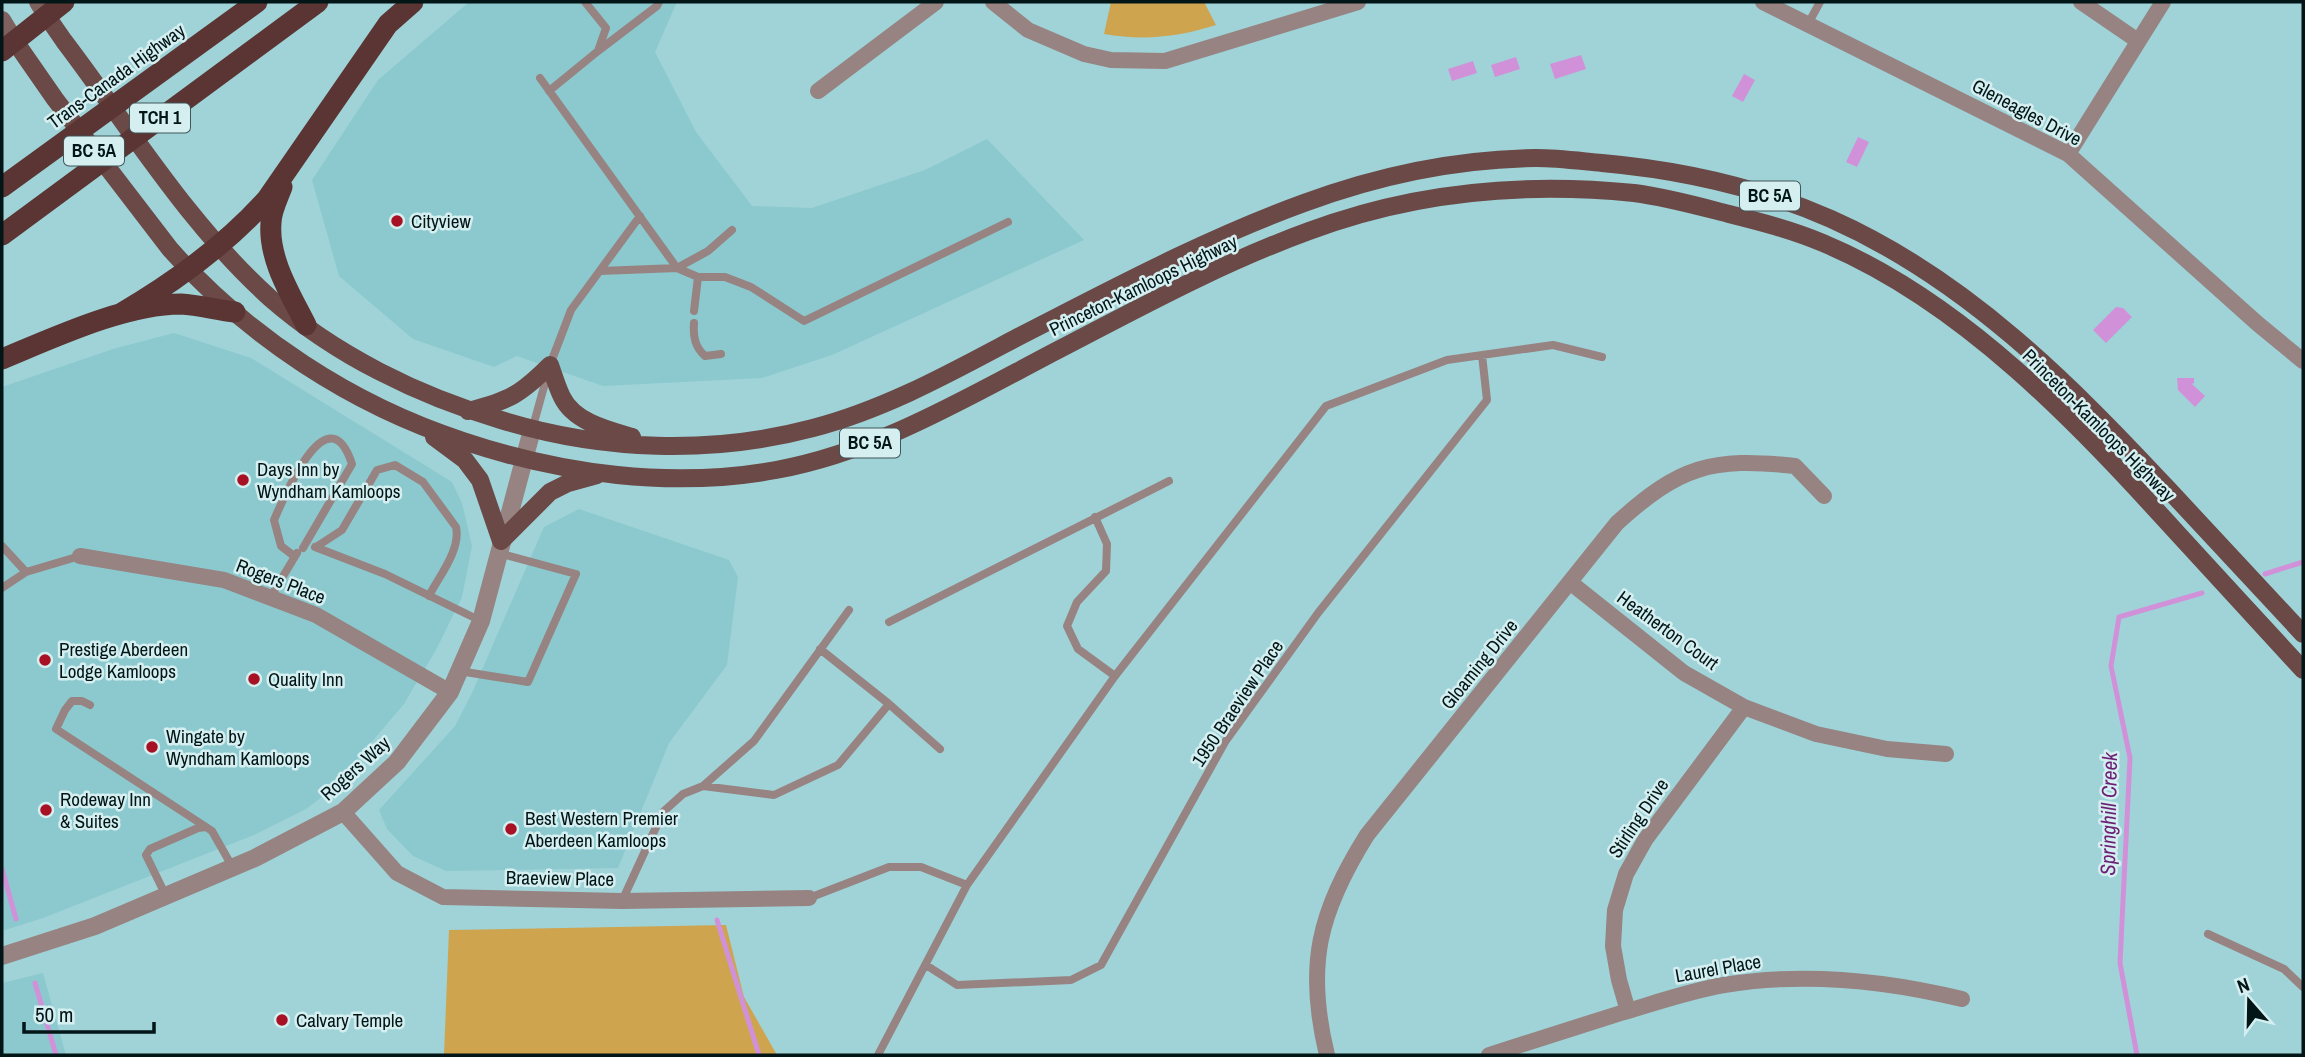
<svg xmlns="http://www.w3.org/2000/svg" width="2305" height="1057" viewBox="0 0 2305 1057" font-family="'Archivo Narrow',sans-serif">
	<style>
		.built { fill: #8bc9ce }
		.green { fill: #cea44f }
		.water { fill: #d191d9 }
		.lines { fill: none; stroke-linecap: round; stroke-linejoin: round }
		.stream { stroke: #d191d9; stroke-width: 5 }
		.service { stroke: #978381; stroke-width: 8 }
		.minor { stroke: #978381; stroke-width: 16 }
		.tertiary { stroke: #978381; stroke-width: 18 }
		.secondary { stroke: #7e615f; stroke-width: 18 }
		.primary { stroke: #6b4947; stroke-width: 18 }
		.motorway { stroke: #5b3533; stroke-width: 21 }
		.poi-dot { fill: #a81124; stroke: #d5eff1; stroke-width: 2.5 }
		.labels { text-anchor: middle; stroke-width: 5; stroke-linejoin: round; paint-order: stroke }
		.shield { fill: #d5eff1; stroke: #415658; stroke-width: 2 }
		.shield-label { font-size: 18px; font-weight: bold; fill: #021517 }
		.street-label { font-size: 19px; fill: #021517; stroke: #d5eff1 }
		.poi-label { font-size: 19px; fill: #021517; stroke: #d5eff1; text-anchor: start }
		.water-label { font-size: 21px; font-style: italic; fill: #6b1f75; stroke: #d5eff1 }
	</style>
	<rect width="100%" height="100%" fill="#9fd3d8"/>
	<path class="built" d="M469,2h208l-22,50 41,80 56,74 60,2 113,-38 62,-31 97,101 -252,115 -70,23 -159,8 -86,-30 -23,11 -81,-28 -74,-63 -27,-96 66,-100z
		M174,333l77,25 201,124 10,21 10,43 -10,51 -25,51 -33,56 -74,87 -24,18 -52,26 -211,83 -41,13v-544l111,-38z
		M579,509l150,51 9,17 -11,88 -58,78 -51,125 -172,3 -33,-15 -26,-27 -8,-19 76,-84 16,-31 73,-168z
		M43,973l23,82h-64v-72z"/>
	<path class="green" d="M1111,2h93l12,23c-37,12 -73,16 -112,9z
		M726,925l18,72 33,58h-333l5,-125z"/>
	<path class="water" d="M1581,55l5,14 -31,10 -5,-15z
		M1516,57l4,12 -25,8 -4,-12z
		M1473,61l4,12 -25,8 -4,-12z
		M1744,74l11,6 -12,22 -11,-6z
		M1858,137l11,5 -12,25 -11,-5z
		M2116,307l7,1 9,9 -26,26 -13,-13z
		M2177,378h17v5l-2,1 13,12 -10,11 -17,-17z"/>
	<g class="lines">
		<path class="stream" d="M2265,574l38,-12
			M2,869l14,50
			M717,920l42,135
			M35,983l21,72
			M2137,1055l-17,-92 10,-205 -19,-92 8,-49 83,-24"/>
		<path class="service" d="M1808,24l12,-22
			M598,51l59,-45 2,-4
			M540,78l137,190
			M549,91l49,-40 8,-23 -21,-26
			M677,268l31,-17 24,-21
			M600,271l77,-3 21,9h27l26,10 53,34 204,-99
			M694,311l4,-34
			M694,323c-1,14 1,24 11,33l16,-2
			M532,430l18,-65 21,-55 69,-94
			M1095,517l12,27 -1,27 -29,31 -10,24 11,23 37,27
			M2,546l24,26 -24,16
			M315,547l70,27 96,47
			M316,547l26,-17 35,-60 18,-5 28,17 33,45c5,23 -17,49 -27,69
			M294,556l-13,-10 -7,-26c11,-25 54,-129 78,-56l-49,84
			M26,572l54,-16
			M270,598l27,-45
			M889,622l280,-141
			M820,649l69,55 51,45
			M459,671l69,11 48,-108 -78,-21
			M90,705l-8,-4h-10l-7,9 -9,19 150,98
			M703,786l71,9 64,-30 51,-61
			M166,896l-20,-41 4,-6 48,-21 8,-1 6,4 21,37
			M809,898l80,-31h32l46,18
			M622,901l41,-89 20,-18 20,-8 51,-45 95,-131
			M2208,934l76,35 19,18
			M926,965l31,20 114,-5 30,-15 124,-223 93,-129 169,-213 -5,-45
			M878,1055l89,-170 148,-209 211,-270 121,-46 106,-15 49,12"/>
		<path class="minor" d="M993,2l35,28 56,24 27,6 54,1 193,-59
			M1763,2l305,152 190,170 45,37
			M2081,2l57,39
			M818,91l118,-89
			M2068,154l95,-152
			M80,556l144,24 92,35 134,77
			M1571,583l113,90 60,34 72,27 71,15 59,5
			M343,812l54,61 46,24 179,4 187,-3
			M1628,1011l-9,-31 -6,-34 2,-36 11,-36 19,-34 99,-133
			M1327,1055c-22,-90 -8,-143 40,-220l250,-312c63,-57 94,-66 178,-57l29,30
			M1489,1055c44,-14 88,-28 132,-42 34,-10 68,-22 103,-28 79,-13 160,-5 238,14"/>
		<path class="tertiary" d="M2,956l93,-30 160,-68 88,-46 54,-50 53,-70 31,-71 51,-191"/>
		<path class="secondary" d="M38,2l8,13
			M2,20l12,20"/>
		<path class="primary" d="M46,15l18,26c66,87 124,183 206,257 65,57 149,98 231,122 101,31 210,35 312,8 73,-19 139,-56 205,-91 94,-48 187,-98 286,-134 73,-27 154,-44 232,-45 22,0 44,3 66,5 79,7 156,24 229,56 135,60 238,164 337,270 45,48 90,96 135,145
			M14,40l41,59 115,150c77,87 182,156 293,192 99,33 208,48 313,29 100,-18 190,-72 280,-119 83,-43 165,-88 253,-120 104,-39 215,-49 325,-38 32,4 64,13 95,21 32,8 63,16 94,29 141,59 255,181 356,292 41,45 83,90 124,135
			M468,411c41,-10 53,-17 82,-46 4,11 7,22 12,32 12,25 46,33 70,40
			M434,437l31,23 15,20 21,61 49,-49 18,-9 29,-8"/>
		<path class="motorway" d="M2,51l62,-49
			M2,187l255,-185
			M282,187c-4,11 -11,24 -11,36 -3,36 20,72 35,102
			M2,235l316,-233
			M120,314c53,-31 105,-68 147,-115l121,-175 25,-22
			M2,359c51,-21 123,-55 179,-55 18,1 36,6 54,8"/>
	</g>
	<g class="poi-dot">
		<circle cx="397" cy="221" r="7"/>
		<circle cx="243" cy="480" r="7"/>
		<circle cx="45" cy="660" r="7"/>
		<circle cx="254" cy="679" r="7"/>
		<circle cx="152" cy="747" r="7"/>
		<circle cx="46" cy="810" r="7"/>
		<circle cx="511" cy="829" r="7"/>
		<circle cx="282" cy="1020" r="7"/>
	</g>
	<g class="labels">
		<g class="shield">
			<rect x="130" y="103.5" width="60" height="29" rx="5"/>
			<rect x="64" y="136.5" width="60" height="29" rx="5"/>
			<rect x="1740" y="181.5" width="60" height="29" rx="5"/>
			<rect x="840" y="428.5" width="60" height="29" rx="5"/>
		</g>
		<g class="shield-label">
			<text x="160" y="124">TCH 1</text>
			<text x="94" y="157">BC 5A</text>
			<text x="1770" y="202">BC 5A</text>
			<text x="870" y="449">BC 5A</text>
		</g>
		<g class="street-label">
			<text transform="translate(116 76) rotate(-36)" y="7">Trans-Canada Highway</text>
			<text transform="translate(2027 112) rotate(28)" y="7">Gleneagles Drive</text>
			<text transform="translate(1143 285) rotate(-26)" y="7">Princeton-Kamloops Highway</text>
			<text transform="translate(2099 425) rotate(45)" y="7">Princeton-Kamloops Highway</text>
			<text transform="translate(281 581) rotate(21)" y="7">Rogers Place</text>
			<text transform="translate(1668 630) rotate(36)" y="7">Heatherton Court</text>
			<text transform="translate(1479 664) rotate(-51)" y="7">Gloaming Drive</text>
			<text transform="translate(1237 703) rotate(-56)" y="7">1950 Braeview Place</text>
			<text transform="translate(355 768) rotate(-42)" y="7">Rogers Way</text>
			<text transform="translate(1638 818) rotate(-56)" y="7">Stirling Drive</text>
			<text transform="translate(560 878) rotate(1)" y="7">Braeview Place</text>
			<text transform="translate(1718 968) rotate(-10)" y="7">Laurel Place</text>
		</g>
		<g class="poi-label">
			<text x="411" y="228">Cityview</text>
			<text x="257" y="476">Days Inn by<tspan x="257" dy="22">Wyndham Kamloops</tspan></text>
			<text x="59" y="656">Prestige Aberdeen<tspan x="59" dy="22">Lodge Kamloops</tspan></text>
			<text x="268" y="686">Quality Inn</text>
			<text x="166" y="743">Wingate by<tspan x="166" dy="22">Wyndham Kamloops</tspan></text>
			<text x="60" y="806">Rodeway Inn<tspan x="60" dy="22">&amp; Suites</tspan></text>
			<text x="525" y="825">Best Western Premier<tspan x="525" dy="22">Aberdeen Kamloops</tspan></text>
			<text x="296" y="1027">Calvary Temple</text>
		</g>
		<g class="water-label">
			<text transform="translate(2109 814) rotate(-89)" y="7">Springhill Creek</text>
		</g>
	</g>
	<rect width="2305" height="1057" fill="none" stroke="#021517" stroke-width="7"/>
	<g transform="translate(2249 1001) rotate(340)" stroke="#d5eff1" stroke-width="5" paint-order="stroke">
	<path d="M0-5L12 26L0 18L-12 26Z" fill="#021517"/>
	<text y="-10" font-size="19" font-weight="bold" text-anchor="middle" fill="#021517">N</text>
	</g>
	<path d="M24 1022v10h130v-10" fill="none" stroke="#021517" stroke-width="3.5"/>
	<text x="35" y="1022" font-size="21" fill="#021517" stroke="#d5eff1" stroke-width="5" paint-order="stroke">50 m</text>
</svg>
